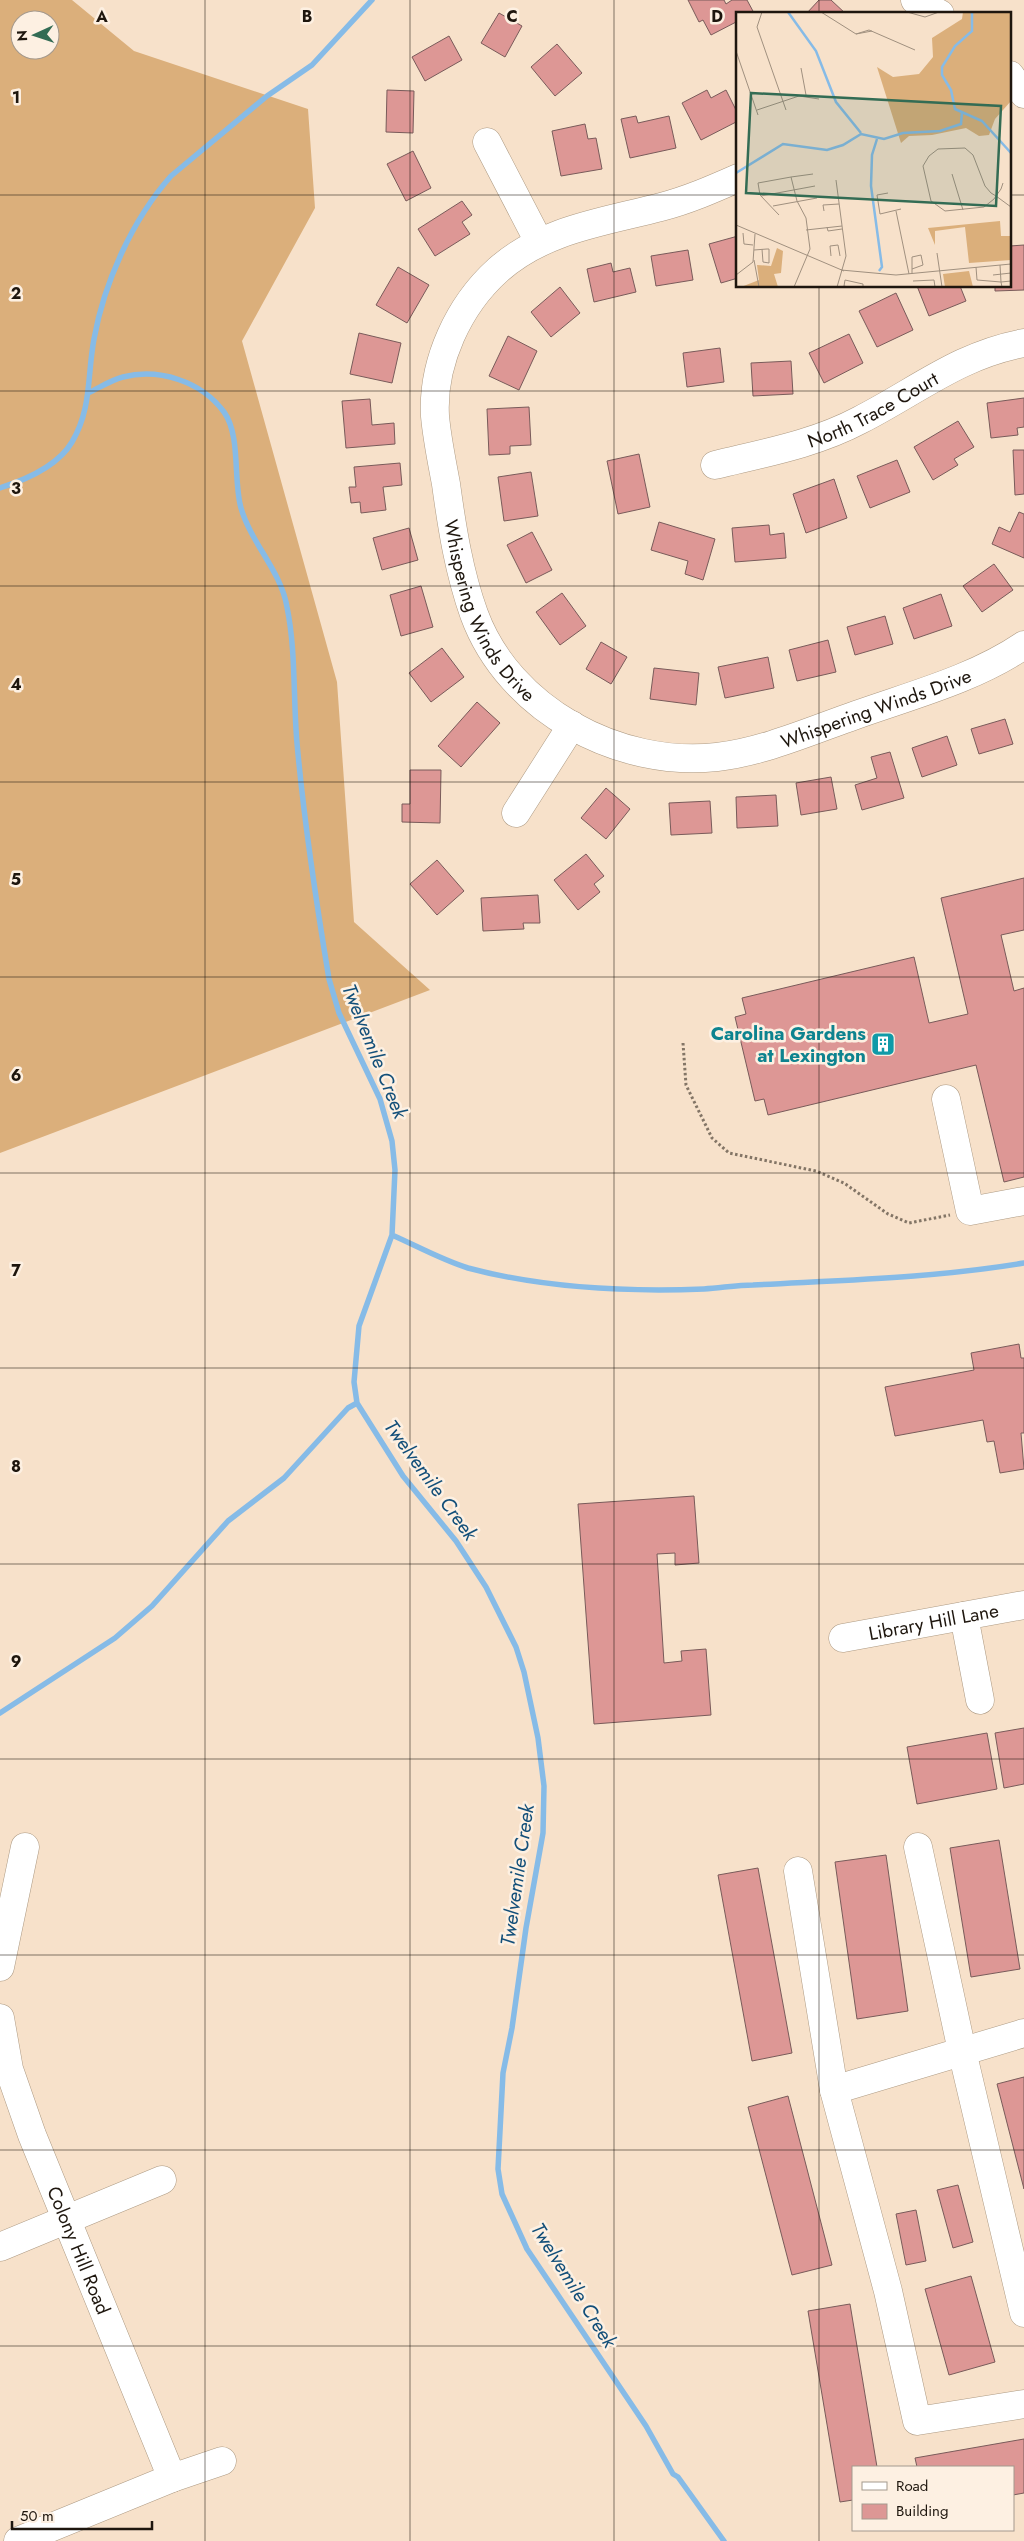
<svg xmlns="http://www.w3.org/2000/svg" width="1024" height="2541" viewBox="0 0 1024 2541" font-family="Jost,sans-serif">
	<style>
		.forest { fill: #dbaf7b; fill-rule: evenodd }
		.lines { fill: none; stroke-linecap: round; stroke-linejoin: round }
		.stream { stroke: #86bbe7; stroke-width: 5.5 }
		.building { fill: #dd9795; stroke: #795b5a }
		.minor-casing { stroke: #ad9a83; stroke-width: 29 }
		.path { stroke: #837566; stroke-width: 3; stroke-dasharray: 2.5 2.5; stroke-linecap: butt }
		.minor { stroke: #fff; stroke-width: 28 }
		.grid { fill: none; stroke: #1e160e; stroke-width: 1; stroke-opacity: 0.55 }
		.labels { text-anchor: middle; stroke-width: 5; stroke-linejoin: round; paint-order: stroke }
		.street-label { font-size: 19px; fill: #1e160e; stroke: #fdf0e2 }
		.culture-label { font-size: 19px; font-weight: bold; fill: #0d838f; stroke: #fdf0e2; text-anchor: end }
		.water-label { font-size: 20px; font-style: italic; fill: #134f79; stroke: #fdf0e2 }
		.inset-river { fill: none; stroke: #86bbe7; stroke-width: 2.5 }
		.inset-road { fill: none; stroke: #a0907f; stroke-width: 1 }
		.view { fill: #336c54; fill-opacity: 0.15; stroke: #336c54; stroke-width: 2.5 }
		.inset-edge { fill: none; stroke: #1e160e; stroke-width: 2.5 }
		.grid-label { font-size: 16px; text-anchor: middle; font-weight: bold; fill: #1e160e; stroke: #fdf0e2; stroke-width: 5; stroke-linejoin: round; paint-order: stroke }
	</style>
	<rect width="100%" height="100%" fill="#f7e1ca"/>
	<path class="forest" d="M0,0h72l62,51 174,58 7,99 -73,133 95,341 17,240 76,68 -430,163zM20,20h30v30h-30z"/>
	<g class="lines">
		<path class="stream" d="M88,393c11,-5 23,-13 35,-16 36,-9 78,4 101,35 17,24 9,68 17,96 10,35 40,63 46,99 9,44 6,91 10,136 7,79 19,158 32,236l10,34 41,86 12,42 3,29 -3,65 -33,91 -5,56 3,21 46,73 53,65 30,46 30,60 8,25 14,66 6,48 -1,47 -17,95 -14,100 -9,45 -5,96 4,25 25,55 119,177 27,48 5,3 46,64
			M0,488c25,-8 58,-22 72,-46 20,-34 15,-66 22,-103 10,-56 38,-119 77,-163l96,-80 45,-31 60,-65
			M392,1235c25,11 50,25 76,33 75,20 159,24 236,21 17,-1 33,-4 49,-4 91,-5 181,-7 271,-22
			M0,1713l115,-75 37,-32 76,-85 56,-43 64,-70 9,-5"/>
	</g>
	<path class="building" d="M688,0h36l2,4 6,-4h15l7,13 -16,1v7l-27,14 -8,-15 -4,2z
		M819,0h12l15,14h-40z
		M499,13l23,13 -17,31 -24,-14z
		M449,36l13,24 -37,21 -13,-24z
		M557,44l25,29 -27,23 -24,-29z
		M387,90l27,1 -1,42 -27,-1z
		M707,90l4,8 15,-8 12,24v7l-37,19 -19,-37z
		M636,116l2,7 31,-7 7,32 -46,10 -9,-39z
		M585,124l3,15 8,-1 6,31 -41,7 -9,-45z
		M413,151l18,37 -25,13 -19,-37z
		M462,201l10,14 -10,7 8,12 -35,22 -17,-27z
		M738,236v42l-17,5 -12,-39z
		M1024,245v45l-29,1v-5h15v-40z
		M688,250l5,30 -37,6 -5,-30z
		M611,263l2,9 17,-4 6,24 -42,10 -7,-33z
		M398,267l31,18 -22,38 -31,-18z
		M917,286h43l6,15 -37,15z
		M560,287l20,26 -29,24 -20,-25z
		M896,293l17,37 -36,17 -18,-36z
		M359,333l42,10 -9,40 -42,-9z
		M849,334l14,29 -39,20 -15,-30z
		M508,336l29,15 -18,39 -30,-14z
		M720,348l4,34 -37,5 -4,-34z
		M791,361l2,33 -40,2 -2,-33z
		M1024,398v29l-7,1 1,7 -27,3 -4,-35z
		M370,399l2,26 22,-2 1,21 -49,4 -4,-47z
		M529,407l2,38 -21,1v8l-21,1 -2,-46z
		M958,421l16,26 -20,12 4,6 -25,15 -19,-33z
		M1013,450h11v44l-9,1z
		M639,454l11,53 -32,7 -11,-53z
		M897,460l13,32 -40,16 -13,-32z
		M400,463l2,22 -19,2 3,23 -25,3 -1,-11 -9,1 -2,-16h7l-2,-20z
		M531,472l7,44 -34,5 -6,-44z
		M834,479l13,39 -41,15 -13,-39z
		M1019,512l5,2v44l-32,-14 7,-17 11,5z
		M659,522l56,17 -12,41 -18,-6 3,-13 -37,-11z
		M769,525l1,10 14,-2 2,25 -51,4 -3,-34z
		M409,528l9,32 -36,10 -9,-32z
		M532,532l20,38 -26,13 -19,-38z
		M994,564l19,26 -31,22 -19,-26z
		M421,586l12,41 -32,9 -11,-41z
		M562,593l24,33 -26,19 -24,-33z
		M941,594l11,32 -38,13 -11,-31z
		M885,616l8,28 -38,11 -8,-28z
		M828,640l8,32 -39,9 -8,-31z
		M601,642l26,15 -16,27 -25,-15z
		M442,648l22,29 -33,25 -22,-29z
		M768,657l6,31 -49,10 -7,-31z
		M654,668l45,5 -3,32 -46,-6z
		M477,702l23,21 -39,44 -23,-21z
		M1005,719l8,25 -34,10 -8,-25z
		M947,736l10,29 -35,12 -10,-29z
		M890,752l14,46 -42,12 -7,-25 22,-7 -6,-21z
		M410,770h31l-1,53 -38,-1v-18h8z
		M831,777l6,32 -36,6 -5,-32z
		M606,788l24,21 -24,30 -25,-21z
		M776,795l2,31 -41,2 -1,-31z
		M710,801l2,32 -41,2 -2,-32z
		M586,854l18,22 -10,8 6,8 -22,18 -24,-30z
		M437,860l27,31 -27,24 -27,-31z
		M1024,878v52l-23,5 13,56 10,-3v189l-20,5 -28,-117 -208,50 -4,-16 -9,2 -20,-84 11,-3 -4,-16 172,-41 15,66 39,-9 -27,-116z
		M538,895l2,28h-17l1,6 -41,2 -2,-33z
		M1019,1344l2,14h3v75h-3l3,36 -24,4 -6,-32 -7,1 -4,-22 -88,16 -10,-49 89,-17 -3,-17z
		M694,1496l5,67 -24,2v-12l-18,1 7,109 18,-2 -1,-10 25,-2 5,66 -117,9 -16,-220z
		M1024,1728v56l-20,4 -9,-55z
		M987,1733l10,56 -80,15 -10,-57z
		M999,1840l21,129 -49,8 -21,-129z
		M886,1855l22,156 -51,8 -22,-157z
		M758,1868l34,185 -40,8 -34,-186z
		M1024,2077v112l-27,-105z
		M788,2096l44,169 -40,10 -44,-168z
		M958,2185l15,57 -20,6 -16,-58z
		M916,2210l10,51 -20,4 -10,-51z
		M971,2276l24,86 -46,13 -24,-86z
		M850,2304l27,163h-24v33l-13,2 -32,-191z
		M1024,2439v54l-11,2v-28h-96l-2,-9z"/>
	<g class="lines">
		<g class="minor-casing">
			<g id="minor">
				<path d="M915,0l25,14"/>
				<path d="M1010,75l14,19"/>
				<path d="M487,142l52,100"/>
				<path id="s1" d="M738,178c-25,11 -50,22 -77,29 -57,15 -117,22 -163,63 -39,35 -66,92 -63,146 2,23 7,46 11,68 6,44 13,88 28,130 35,96 145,154 243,143 46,-5 96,-27 139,-42 56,-20 118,-36 168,-70"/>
				<path id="s2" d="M715,465c49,-12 100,-21 145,-45 57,-29 99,-65 164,-77"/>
				<path d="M516,813l56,-88"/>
				<path d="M946,1099l24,112 54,-10"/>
				<path d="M964,1616l16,84"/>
				<path id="s3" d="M843,1638l181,-33"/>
				<path d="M918,1847l44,204 62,262"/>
				<path d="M798,1871l36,219"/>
				<path d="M0,1967l25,-120"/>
				<path id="s4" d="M0,2018l9,51 23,66 140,343"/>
				<path d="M1024,2033l-190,57 54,201 29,130 107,-17"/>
				<path d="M0,2247l162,-67"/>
				<path d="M18,2541l154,-63 50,-17"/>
			</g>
		</g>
		<path class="path" d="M683,1043l3,42 26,53 17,15 87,18 28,12 44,31 21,9 41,-8"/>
		<use href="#minor" class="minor"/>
	</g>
	<path class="grid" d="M205,0v2541M410,0v2541M614,0v2541M819,0v14M0,195h738M1010,195h14M819,286v2255M0,391h1024M0,586h1024M0,782h1024M0,977h1024M0,1173h1024M0,1368h1024M0,1564h1024M0,1759h1024M0,1955h1024M0,2150h1024M0,2346h1024"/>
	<defs>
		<g id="building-square" transform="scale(1.25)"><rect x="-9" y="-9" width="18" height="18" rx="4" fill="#0f9aa8" stroke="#fdf0e2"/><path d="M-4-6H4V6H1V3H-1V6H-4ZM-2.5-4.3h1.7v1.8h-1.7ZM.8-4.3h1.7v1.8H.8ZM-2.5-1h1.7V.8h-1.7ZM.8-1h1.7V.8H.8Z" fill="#fff"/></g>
	</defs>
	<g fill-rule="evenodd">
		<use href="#building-square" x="883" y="1044"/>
	</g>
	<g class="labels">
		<g class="street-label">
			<text dy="7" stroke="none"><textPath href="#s2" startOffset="168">North Trace Court</textPath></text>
			<text dy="7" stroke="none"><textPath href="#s1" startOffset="628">Whispering Winds Drive</textPath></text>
			<text dy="7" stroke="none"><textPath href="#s1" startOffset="1094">Whispering Winds Drive</textPath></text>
			<text dy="7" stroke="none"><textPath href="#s3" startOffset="92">Library Hill Lane</textPath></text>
			<text dy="7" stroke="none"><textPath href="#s4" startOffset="246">Colony Hill Road</textPath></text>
		</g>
		<g class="culture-label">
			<text x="866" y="1040">Carolina Gardens<tspan x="866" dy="22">at Lexington</tspan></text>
		</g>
		<g class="water-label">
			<text transform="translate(375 1051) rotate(68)" y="7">Twelvemile Creek</text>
			<text transform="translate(431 1480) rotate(54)" y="7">Twelvemile Creek</text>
			<text transform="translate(517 1875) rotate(-82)" y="7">Twelvemile Creek</text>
			<text transform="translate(574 2285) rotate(58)" y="7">Twelvemile Creek</text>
		</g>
	</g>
	<g transform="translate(736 12)">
		<rect width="275" height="275" fill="#f7e1ca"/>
		<path d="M227,0h48v89l-16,18 -6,16 -10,1 -13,-8 -34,7 -23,1 -8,7 -24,-76 16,10 26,-3 14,-17 -1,-19 30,-19zM264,209l1,15h10v24l-42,3 -4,-36 -30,4v14l-7,-17zM41,236l6,3 -2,22 -7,1 4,13h-37l18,-7 -2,-15 14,1zM233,259l4,16h-28l-2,-13z" fill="#dbaf7b"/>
		<path class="inset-river" d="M52,0l28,39 20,51 25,31M236,0v19l-17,15 -13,21v8l9,15 4,19 27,12 29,32M141,127l-5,16 -1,31 11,81 -3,4M0,161l47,-29 44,6 16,-5 18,-11 23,5 19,-6 37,-2 21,-7 1,-12"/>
		<path class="inset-road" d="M26,0l-5,15 29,83M85,0l35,22 16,-3M171,0l18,5 14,-5M120,22l13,-4 46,20M0,39l22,64M65,56l5,27M21,98l42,-14 20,3M216,162l11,36M55,165l22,-3M100,168l10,76 -9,31M267,171l-2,6 -5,7 -2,3 -10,8 -39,4 -14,-10 -8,-35 6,-10 9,-7 27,-1 8,7 12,31 6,7 5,3 15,11M152,181l-11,2 3,19 21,-5M25,184l54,-10M37,194l44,-8M88,199l-1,-6 16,-1M160,199l13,63M43,203l-19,-20 -2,-12 33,-6 6,24 9,17 4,31 -16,38M0,213l108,46M91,215l1,4 14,-2M70,218l36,-4M7,221l1,11 9,1M18,238l13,-1h2v14l-6,-1 -1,-13M201,241l5,34M95,244l-1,-10 8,-1 2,11M18,248l5,27M264,253l1,17 10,-1M240,255l1,13 24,2 1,5M176,257v-12l9,-2 2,10 -11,4v5M105,258l55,5 115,-11M0,263l17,-13 2,-28M257,263l18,-2M177,269l21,-1 1,7M112,275l-4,-1 1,-6 18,4v3"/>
		<path class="view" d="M15,81l250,13 -5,100 -250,-13z"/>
		<rect width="275" height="275" class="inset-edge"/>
	</g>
	<g class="grid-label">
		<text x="102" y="22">A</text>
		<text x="307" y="22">B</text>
		<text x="512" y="22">C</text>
		<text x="717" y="22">D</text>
		<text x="16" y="103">1</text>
		<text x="16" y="299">2</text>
		<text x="16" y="494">3</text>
		<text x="16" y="690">4</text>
		<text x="16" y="885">5</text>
		<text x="16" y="1081">6</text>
		<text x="16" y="1276">7</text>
		<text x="16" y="1472">8</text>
		<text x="16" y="1667">9</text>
	</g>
	<rect x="852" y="2466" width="162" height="65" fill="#fdf0e2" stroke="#a4998d"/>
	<rect x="862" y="2482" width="25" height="8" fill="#ffffff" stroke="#a4998d"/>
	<text x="896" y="2491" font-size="15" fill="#1e160e">Road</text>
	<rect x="862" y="2504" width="25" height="15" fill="#dd9795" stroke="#a4998d"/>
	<text x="896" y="2516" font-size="15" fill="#1e160e">Building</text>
	<g transform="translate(35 35) rotate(267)"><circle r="24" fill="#fdf0e2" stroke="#a4998d"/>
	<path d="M0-4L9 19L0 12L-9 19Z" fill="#336c54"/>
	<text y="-8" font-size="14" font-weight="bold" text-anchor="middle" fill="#1e160e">N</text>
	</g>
	<path d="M12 2521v8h140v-8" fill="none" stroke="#1e160e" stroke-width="2.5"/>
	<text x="20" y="2521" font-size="15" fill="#1e160e" stroke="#fdf0e2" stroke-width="4" paint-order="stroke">50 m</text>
</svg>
